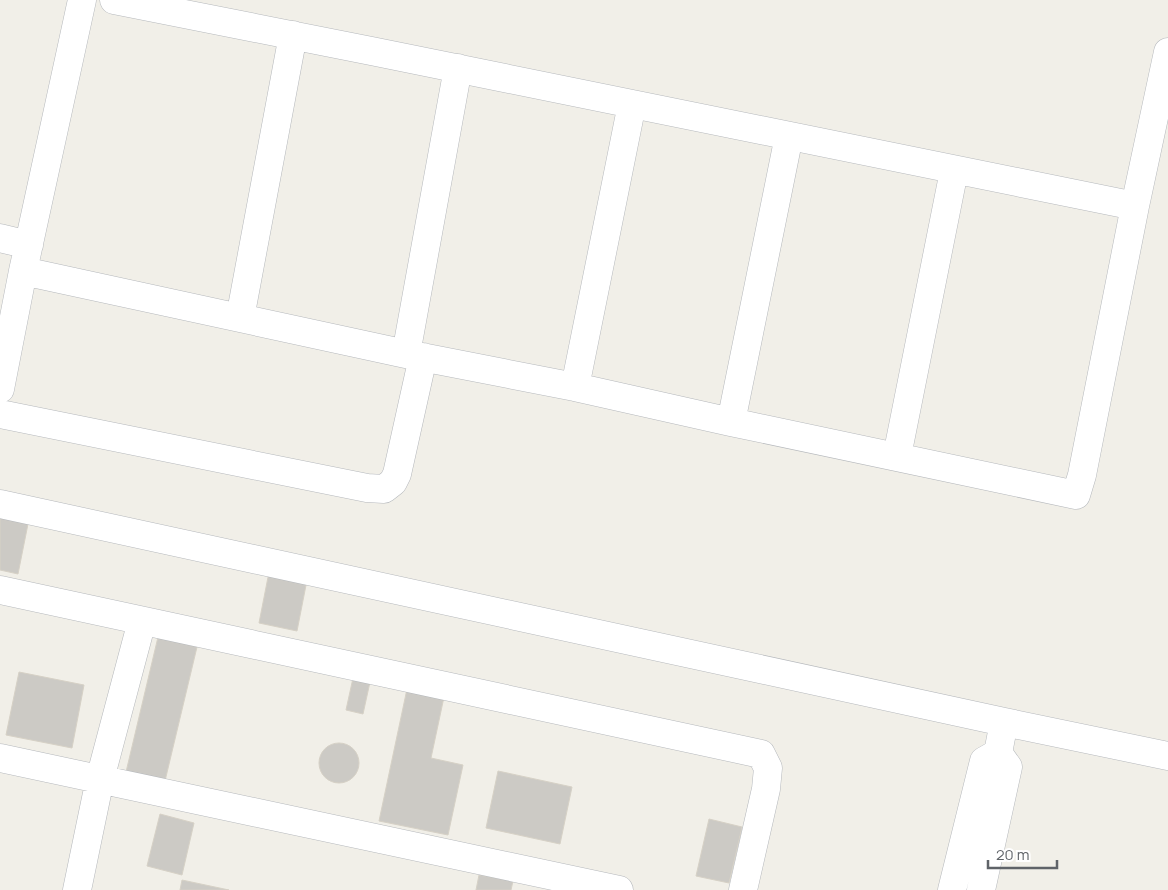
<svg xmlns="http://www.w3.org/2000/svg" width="1168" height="890" viewBox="0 0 1168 890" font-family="Manrope,sans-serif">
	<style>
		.building { fill: #cccac5; stroke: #d6d1c6 }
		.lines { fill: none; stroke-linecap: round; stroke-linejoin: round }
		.minor-casing { stroke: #b5b8bc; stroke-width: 29 }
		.minor { stroke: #fff; stroke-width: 28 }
	</style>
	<rect width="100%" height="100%" fill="#f1efe8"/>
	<path class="building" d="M0,508l30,6 -12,60 -18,-4z
		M270,567l38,8 -11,56 -38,-8z
		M158,637l39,10 -32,134 -39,-9z
		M19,672l65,13 -12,63 -66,-13z
		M353,678l17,4 -7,32 -17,-4z
		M407,689l37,8 -13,61 32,7 -15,70 -69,-14z
		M319 763a20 20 0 1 1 40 0a20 20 0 1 1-40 0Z
		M498,771l74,16 -12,57 -74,-16z
		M160,814l34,9 -12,52 -35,-9z
		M709,819l33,8 -13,56 -33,-7z
		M479,875l34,6 -2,9h-35z
		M182,880l47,10h-49z"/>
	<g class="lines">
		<g class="minor-casing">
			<path id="minor" d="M114,0c341,66 681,139 1021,206
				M0,238l29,7
				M23,271l383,83 169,33 156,35 345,73 6,-20 53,-269 33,-154
				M240,318l53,-283
				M406,354l52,-286
				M575,387l57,-283
				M0,389l23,-118 59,-271
				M0,414l367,74 17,1 9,-7 4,-8 26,-117
				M731,422l58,-286
				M897,456l57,-285
				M0,504l1004,218 164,34
				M0,590l761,164 7,14 -2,21 -23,101
				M0,758l619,132
				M77,890l23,-111 42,-158
				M952,890l32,-129 14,-8 6,-31
				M981,890l27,-123 -10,-14"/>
		</g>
		<use href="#minor" class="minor"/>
	</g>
	<path d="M988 860v8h69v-8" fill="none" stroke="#5f6368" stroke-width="2.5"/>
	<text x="996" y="860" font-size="15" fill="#5f6368" stroke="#ffffff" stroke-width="4" paint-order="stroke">20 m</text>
</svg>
